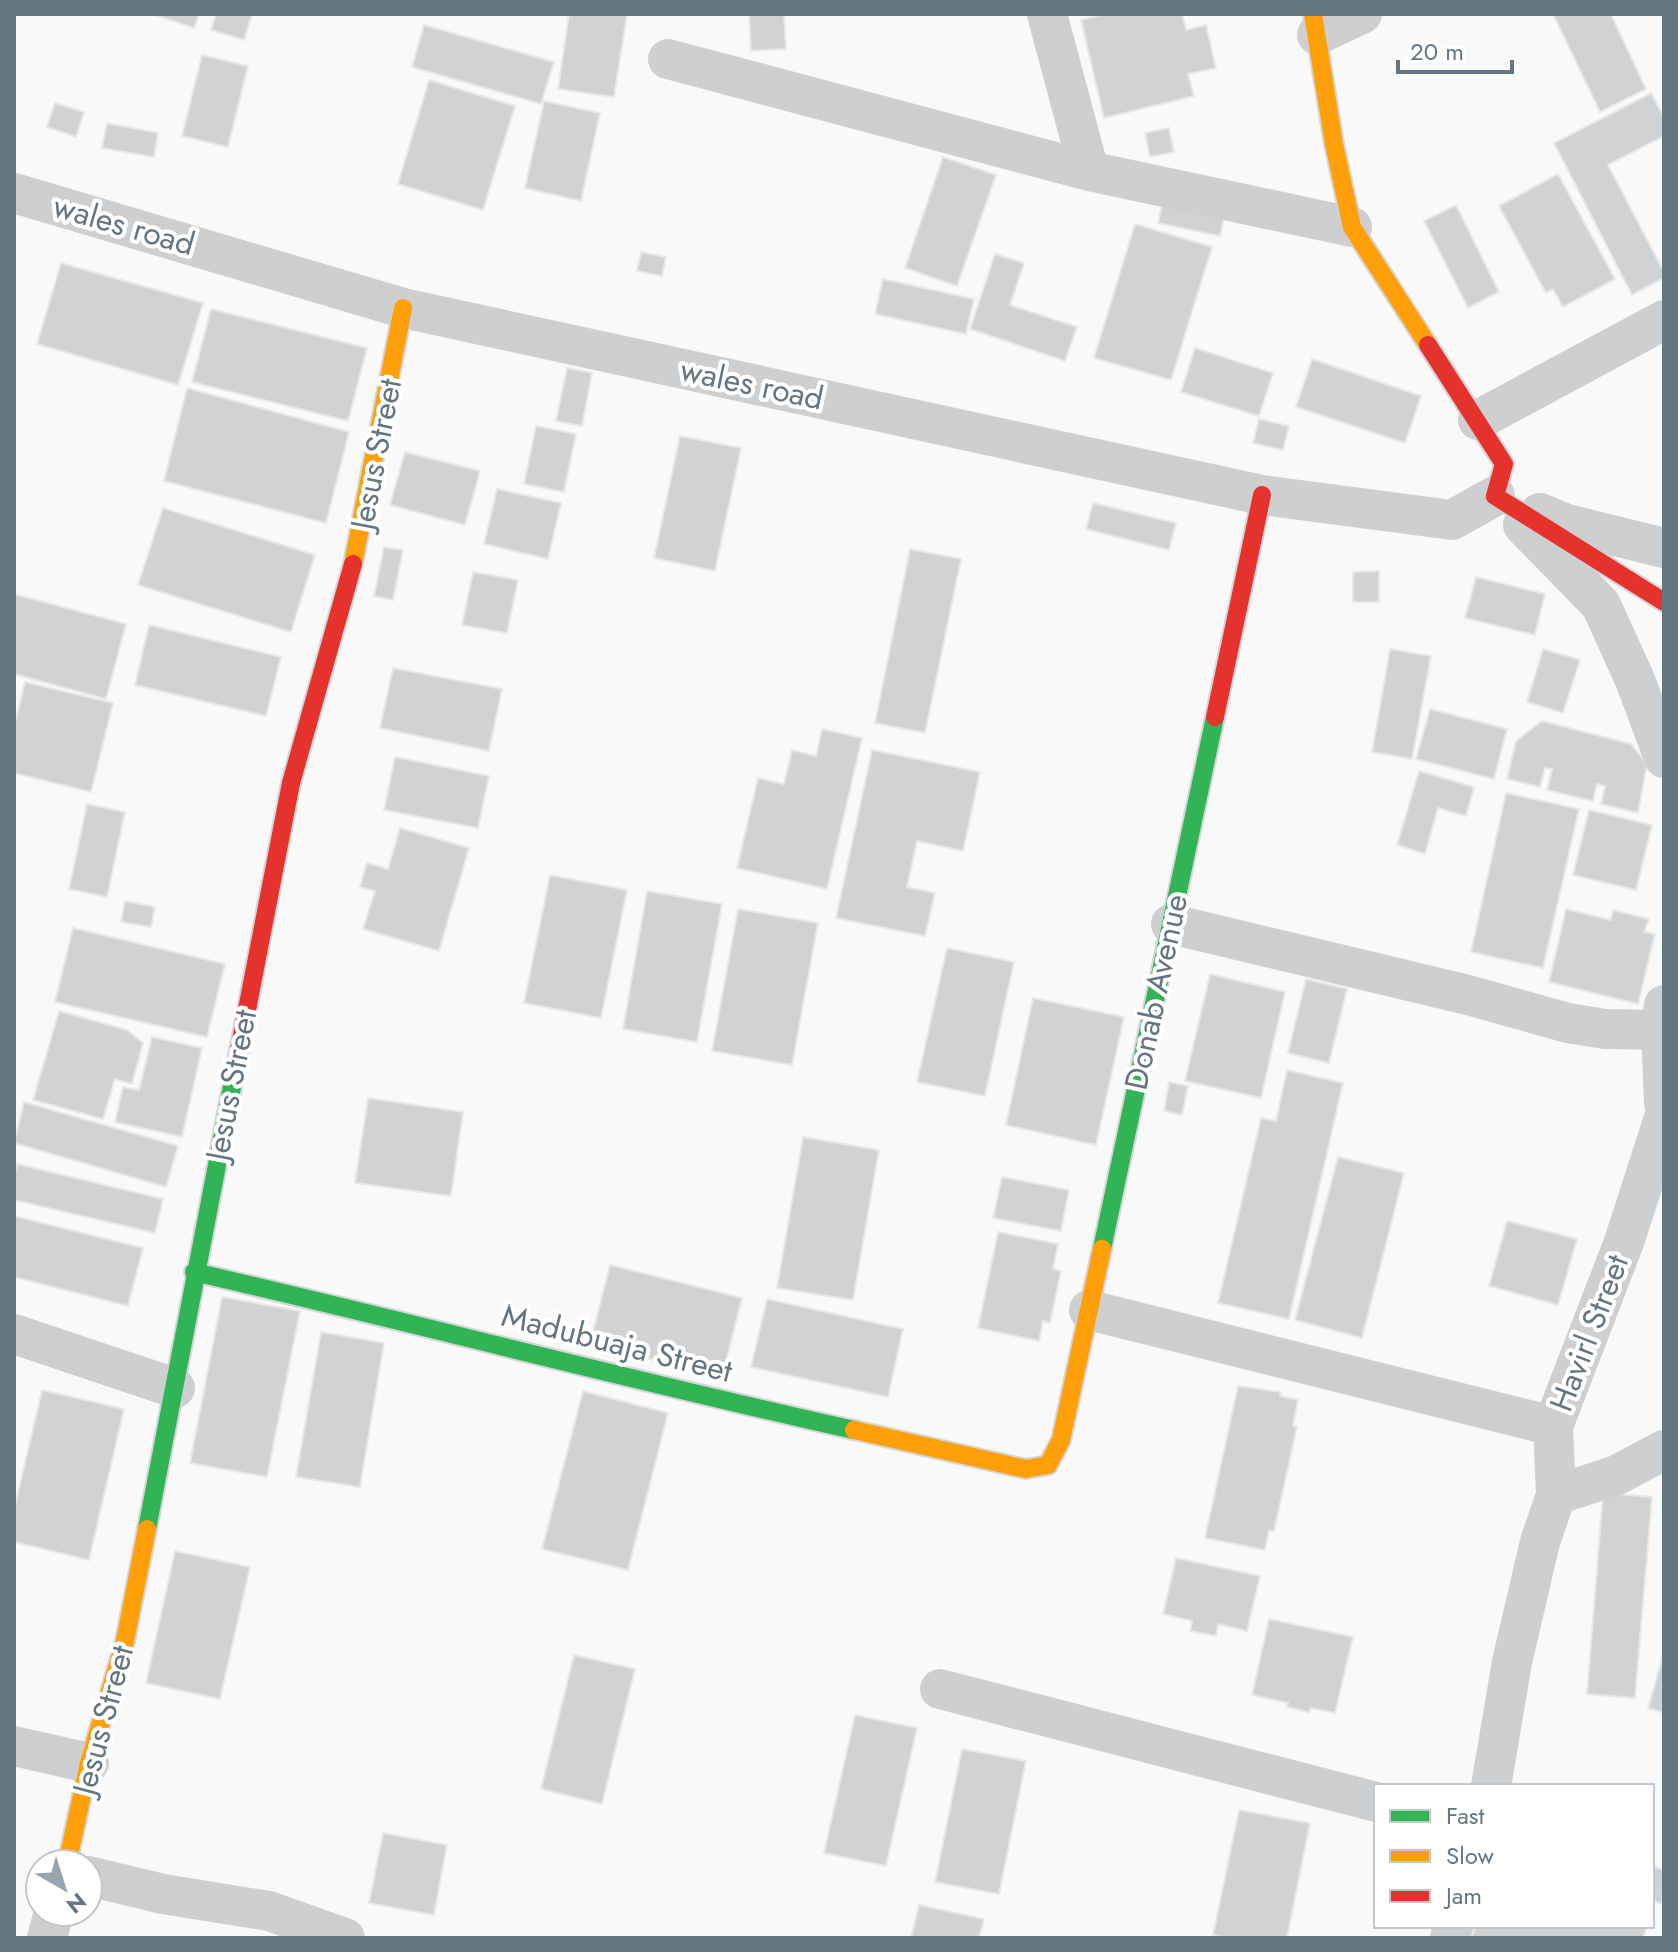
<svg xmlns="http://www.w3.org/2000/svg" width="1678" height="1952" viewBox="0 0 1678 1952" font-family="Jost,sans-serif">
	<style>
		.building { fill: #d0d2d3; stroke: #e8e8e8; stroke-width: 2 }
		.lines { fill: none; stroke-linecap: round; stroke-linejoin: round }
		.fast-casing { stroke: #d5d6d7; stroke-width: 22 }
		.slow-casing { stroke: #d5d6d7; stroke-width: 22 }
		.jam-casing { stroke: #d5d6d7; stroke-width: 22 }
		.street { stroke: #cecfd0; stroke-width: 40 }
		.fast { stroke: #30b455; stroke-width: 18 }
		.slow { stroke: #ff9f0a; stroke-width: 18 }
		.jam { stroke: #e5322d; stroke-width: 18 }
		.labels { text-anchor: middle; stroke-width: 8; stroke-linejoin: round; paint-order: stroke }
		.street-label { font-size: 32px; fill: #657683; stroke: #fff }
	</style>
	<rect width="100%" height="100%" fill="#f9f9f9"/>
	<path class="building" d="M152,14h47l-5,14z
		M216,14h36l-8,26 -33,-10z
		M569,14h58l-13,83 -56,-8z
		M749,14h35l2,35 -35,2z
		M1106,14h76l4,16 20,-5 10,43 -28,6 6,22 -90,22 -23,-98z
		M1553,14h58l35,75 -46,23z
		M424,25l130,37 -13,42 -129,-37z
		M202,55l46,11 -20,81 -46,-11z
		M429,80l86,26 -32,104 -85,-26z
		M1651,93l13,24v19l-56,29 56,107v6l-32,17 -78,-152z
		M544,101l56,12 -19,88 -56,-13z
		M55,103l29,9 -8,25 -29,-10z
		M107,123l51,10 -4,24 -52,-9z
		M1169,128l5,24 -24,5 -5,-24z
		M943,157l53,18 -39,111 -52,-18z
		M1558,174l57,105 -52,28 -10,-18 -7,4 -47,-87z
		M1163,200l62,14 -5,22 -62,-13z
		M1456,205l43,87 -31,16 -44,-87z
		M1135,224l77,23 -41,133 -77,-22z
		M641,252l25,5 -4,19 -25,-5z
		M995,254l29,9 -14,42 67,22 -12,34 -95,-32z
		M61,263l142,40 -25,82 -141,-41z
		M883,279l91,20 -8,35 -91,-20z
		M211,309l156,39 -19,73 -156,-39z
		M1195,348l78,25 -14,43 -78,-24z
		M1312,359l109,37 -16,47 -109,-36z
		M567,368l25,5 -10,53 -26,-5z
		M187,388l162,44 -23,91 -162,-42z
		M1259,419l30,7 -6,24 -30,-7z
		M536,426l40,8 -12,58 -40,-8z
		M680,436l61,12 -26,123 -61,-13z
		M405,452l75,19 -15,54 -75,-20z
		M497,489l64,14 -13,56 -64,-15z
		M1093,503l83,20 -7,27 -83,-21z
		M163,508l152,47 -24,77 -153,-47z
		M384,547l19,3 -10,50 -19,-4z
		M910,549l51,10 -36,174 -50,-10z
		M1379,571v31h-26v-30z
		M473,572l45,8 -11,53 -45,-8z
		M1476,577l69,17 -10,41 -70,-17z
		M14,594l112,30 -20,75 -92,-25z
		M149,625l132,32 -15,59 -131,-31z
		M1390,649l41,7 -19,103 -40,-7z
		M1543,649l37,11 -17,53 -36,-11z
		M393,668l109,21 -13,62 -109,-23z
		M25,682l88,21 -22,89 -77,-19v-46z
		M1430,709l77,20 -13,50 -78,-20z
		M1542,721l89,23 16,20 -9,49 -37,-9 4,-18 -8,-2 -4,17 -46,-11 5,-21 -7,-1 -5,19 -33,-8 9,-38z
		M822,729l40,9 -35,151 -90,-21 21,-90 26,6 8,-34 24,6z
		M872,750l108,22 -17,79 -46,-10 -10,46 28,6 -10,43 -89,-18z
		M395,757l94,19 -11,52 -94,-18z
		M1419,771l55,16 -8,29 -28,-8 -13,46 -28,-9z
		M1506,793l73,16 -36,159 -72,-16z
		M87,804l38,8 -18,85 -38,-8z
		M1589,810l63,15 -16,65 -63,-15z
		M400,828l69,20 -30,103 -76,-22 12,-38 -15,-4 7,-24 21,6z
		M550,875l77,15 -26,128 -77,-15z
		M647,891l75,13 -25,138 -74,-13z
		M125,901l30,6 -4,20 -30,-5z
		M738,909l80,14 -26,142 -80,-14z
		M1566,909l45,11 2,-10 36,9 -5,13 11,2 -17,70 -89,-22z
		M73,928l152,36 -18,73 -152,-35z
		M947,948l67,14 -29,134 -68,-14z
		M1210,974l75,18 -24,106 -76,-17z
		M1306,979l41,10 -18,74 -41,-10z
		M1033,998l91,19 -28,128 -90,-20z
		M59,1011l68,19 16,13 -11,41 -17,-5 -12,40 -70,-19z
		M152,1037l50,11 -20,89 -67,-15 8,-35 16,3z
		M1287,1070l56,13 -54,236 -71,-16 43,-185 15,3z
		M1169,1082l19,4 -6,29 -18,-4z
		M368,1098l95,14 -12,84 -96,-13z
		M24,1102l154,44 -12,41 -152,-44z
		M803,1137l76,13 -26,150 -76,-12z
		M1338,1157l66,16 -42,165 -67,-18z
		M17,1164l146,35 -8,34 -141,-33v-23z
		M1002,1177l67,13 -8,41 -68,-13z
		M14,1216l129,32 -15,58 -114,-29z
		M1507,1221l70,18 -19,66 -69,-19z
		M998,1232l60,12 -5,25 8,2 -11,52 -7,-2 -4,20 -61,-13z
		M610,1265l132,33 -20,79 -132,-33z
		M222,1297l78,14 -33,166 -77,-14z
		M767,1299l136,30 -15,68 -137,-30z
		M321,1332l63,11 -24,144 -64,-10z
		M1238,1386l43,6 -1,4 18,4 -5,26 4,1 -23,104 -5,-1 -4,20 -60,-12z
		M42,1390l82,19 -35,151 -75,-18v-32z
		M583,1391l85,22 -40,157 -86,-21z
		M1603,1493l49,4 -17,201 -48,-4z
		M175,1551l75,16 -30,132 -74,-16z
		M1176,1558l84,18 -13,55 -29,-7 -2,12 -26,-5 2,-10 -29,-7z
		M1269,1619l84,18 -18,76 -24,-5 -2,4 -22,-5 1,-4 -36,-8z
		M1664,1652v61l-16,-5z
		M574,1655l61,14 -33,135 -61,-15z
		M855,1715l62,13 -31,138 -62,-13z
		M962,1749l64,12 -27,133 -64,-12z
		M1239,1810l71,13 -23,115h-62l-12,-3z
		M383,1833l64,12 -13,70 -65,-12z
		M1652,1866l12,4 -2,34 -10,-4z
		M919,1905l65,14 -5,19h-68z
		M1476,1926h171l-4,12h-172z"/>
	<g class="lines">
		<g class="fast-casing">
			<path id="fast" d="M1102,1249l113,-532
				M194,1272c220,51 439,109 660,158
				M147,1529l90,-468"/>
		</g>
		<g class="slow-casing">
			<path id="slow" d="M1313,14l21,130 18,83 76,118
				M353,564l50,-256
				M854,1430l172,39 22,-4 13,-25 41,-191
				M67,1864l22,-101 36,-122 22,-112"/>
		</g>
		<g class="jam-casing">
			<path id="jam" d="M1428,345l76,119 -9,32 169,106
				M1215,717l47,-222
				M237,1061l54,-278 62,-219"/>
		</g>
		<path class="street" d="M1047,14l42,157
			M1317,35l45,-21
			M668,59l421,112 263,56
			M14,193l389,115 859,187 190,25 43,-24
			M1478,420l186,-100
			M1540,513l27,11 97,24
			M1523,525l78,80 34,75 29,78
			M1171,924l297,71 100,28 37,6 56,1
			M1664,1005l-3,25 3,73
			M1089,1310l464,116
			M14,1334l161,54
			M1556,1495l61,-20 47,-25
			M940,1689l436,113
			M14,1746l75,17
			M1491,1786l21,-124 28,-120 16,-47 -3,-69 71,-184 40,-124
			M88,1876l75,18 106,17 76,27
			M47,1938l7,-26
			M1450,1938l3,-12"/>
		<use href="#fast" class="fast"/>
		<use href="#slow" class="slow"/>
		<use href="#jam" class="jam"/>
	</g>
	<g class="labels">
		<g class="street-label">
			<text transform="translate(124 225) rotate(16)" y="11">wales road</text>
			<text transform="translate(752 384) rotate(12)" y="11">wales road</text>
			<text transform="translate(376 454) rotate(-79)" y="11">Jesus Street</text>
			<text transform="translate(1156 992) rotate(-78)" y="11">Donab Avenue</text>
			<text transform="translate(231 1085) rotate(-79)" y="11">Jesus Street</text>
			<text transform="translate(1589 1333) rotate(-69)" y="11">Havirl Street</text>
			<text transform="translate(617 1343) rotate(14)" y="11">Madubuaja Street</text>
			<text transform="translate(103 1720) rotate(-75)" y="11">Jesus Street</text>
		</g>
	</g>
	<rect width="1678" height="1952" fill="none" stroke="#657683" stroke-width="32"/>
	<rect x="1374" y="1784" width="280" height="144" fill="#ffffff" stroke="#c1c8cd" stroke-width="2"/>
	<rect x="1390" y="1810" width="40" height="12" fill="#30b455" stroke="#c1c8cd" stroke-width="2"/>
	<text x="1446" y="1824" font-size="24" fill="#657683">Fast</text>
	<rect x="1390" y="1850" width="40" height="12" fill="#ff9f0a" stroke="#c1c8cd" stroke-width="2"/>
	<text x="1446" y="1864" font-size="24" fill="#657683">Slow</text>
	<rect x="1390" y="1890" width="40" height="12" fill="#e5322d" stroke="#c1c8cd" stroke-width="2"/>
	<text x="1446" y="1904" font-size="24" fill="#657683">Jam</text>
	<g transform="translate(64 1888) rotate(141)"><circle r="38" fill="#ffffff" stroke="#c1c8cd" stroke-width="2"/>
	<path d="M0-6L14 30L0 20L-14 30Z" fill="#99a4ac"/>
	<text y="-12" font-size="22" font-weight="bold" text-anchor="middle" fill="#657683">N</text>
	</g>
	<path d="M1398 60v12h114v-12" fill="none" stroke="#657683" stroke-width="4"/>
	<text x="1410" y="60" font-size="24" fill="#657683" stroke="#ffffff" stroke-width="6" paint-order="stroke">20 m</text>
</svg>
